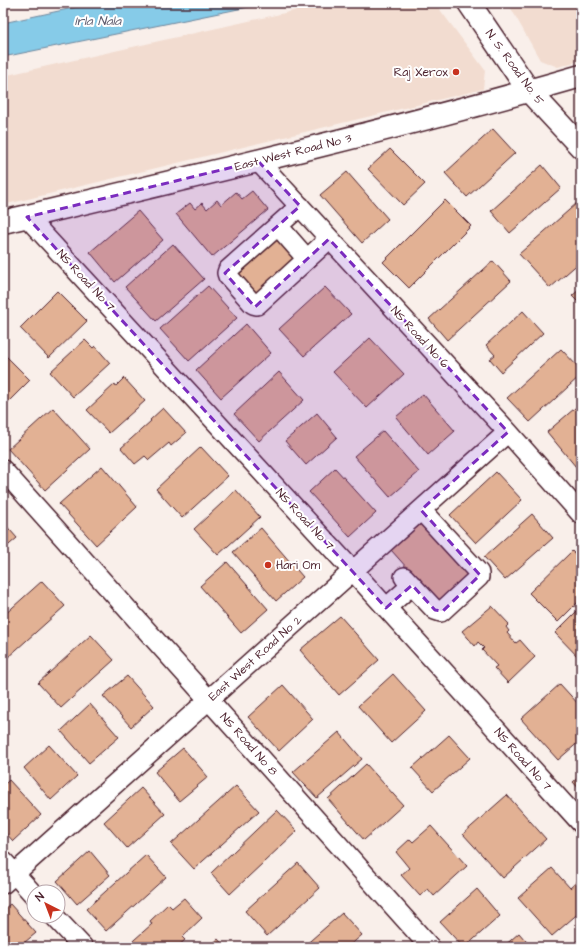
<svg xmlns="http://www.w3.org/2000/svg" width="584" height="950" viewBox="0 0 584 950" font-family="'Architects Daughter',sans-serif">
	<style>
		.built { fill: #f2dcd0 }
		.water { fill: #86cbe8; stroke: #6e869c }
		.building { fill: #e2b194; stroke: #4a1f2b }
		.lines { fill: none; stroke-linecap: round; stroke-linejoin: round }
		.minor-casing { stroke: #4a1f2b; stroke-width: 22 }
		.tertiary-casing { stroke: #4a1f2b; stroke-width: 25 }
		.minor { stroke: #fff; stroke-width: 19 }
		.tertiary { stroke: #fff; stroke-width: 22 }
		.marked { fill: #7b2cbf; fill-opacity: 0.2; stroke: #7b2cbf; stroke-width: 3; stroke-dasharray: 8 5; stroke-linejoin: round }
		.poi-dot { fill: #c8321e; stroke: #fff; stroke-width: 1.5 }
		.labels { text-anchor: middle; stroke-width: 4; stroke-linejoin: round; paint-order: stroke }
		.street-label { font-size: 12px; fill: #4a1f2b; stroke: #fff }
		.poi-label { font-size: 12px; fill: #4a1f2b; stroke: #fff; text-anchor: end }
		.water-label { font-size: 13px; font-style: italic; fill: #5f5b6d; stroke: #fff }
	</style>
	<rect width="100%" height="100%" fill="#f9efea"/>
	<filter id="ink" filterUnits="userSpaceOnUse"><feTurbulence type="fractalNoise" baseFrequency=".025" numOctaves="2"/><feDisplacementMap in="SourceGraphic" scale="8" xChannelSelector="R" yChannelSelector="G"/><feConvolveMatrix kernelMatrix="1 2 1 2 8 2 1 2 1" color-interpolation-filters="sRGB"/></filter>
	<g filter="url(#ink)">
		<path class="built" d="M329,3h106l50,67 -2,19 -480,116v-129z
			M508,3h73v57l-23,7 -18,-7z"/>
		<path class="water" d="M96,3h172l-265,54v-34z"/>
		<path class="building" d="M493,129l22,24 -48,44 -22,-24z
			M390,149l35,35 -22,21 -35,-36z
			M542,165l19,23 -51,45 -19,-22z
			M347,172l41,47 -26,24 -42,-48z
			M252,191l16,19 -56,47 -36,-43 14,-11 5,6 7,-6 5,6 10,-9 4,5 15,-13 6,7z
			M445,200l26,26 -62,62 -26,-26z
			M577,203l4,4v54l-31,27 -31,-34z
			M138,211l25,29 -48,42 -25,-30z
			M277,233l25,28 -45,41 -25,-28z
			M173,244l31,35 -48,42 -31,-34z
			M493,261l18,20 -64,59 -18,-21z
			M208,286l29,32 -48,43 -29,-32z
			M325,287l26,27 -47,42 -25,-27z
			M581,288v17l-9,-9z
			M57,291l30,30 -38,37 -29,-30z
			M523,311l20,22 -42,39 -11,-13 5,-4 -9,-10z
			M246,324l25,29 -50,45 -25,-28z
			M370,338l34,36 -37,34 -34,-36z
			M85,340l8,8 2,-2 15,17 -37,34 -23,-25z
			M561,349l20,21v5l-51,47 -23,-24z
			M3,353l27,27 -27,27z
			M279,372l25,28 -45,41 -25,-27z
			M124,378l21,23 -36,32 -22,-23 28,-26 1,2z
			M423,394l32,37 -27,24 -32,-38z
			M581,403v60l-5,4 -29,-35z
			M53,408l37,41 -45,41 -37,-41z
			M163,408l23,25 -15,13 -2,-3 -20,17 -4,-4 -10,8 -14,-16 30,-27 -1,-1z
			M317,413l20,24 -31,28 -21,-24z
			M383,431l36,41 -29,25 -36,-41z
			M201,447l27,29 -46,42 -26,-29z
			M102,466l35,41 -41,38 -37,-41z
			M335,468l41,45 -26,24 -41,-45z
			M496,472l26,28 -46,43 -26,-28z
			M236,490l24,27 -42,38 -24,-26z
			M532,514l21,24 -48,42 -21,-23z
			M425,520l49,55 -34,30 -49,-55z
			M3,522l14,16 -14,12z
			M261,528l42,49 -27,24 -43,-49z
			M572,551l9,9v39l-23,23 -29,-29z
			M227,562l41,47 -27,24 -41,-47z
			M42,581l23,25 -58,52 -4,-4v-38z
			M492,606l17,18 -3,3 3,4 -2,2 9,10 4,-3 15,17 -27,26 -14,-15 3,-2 -15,-16 2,-2 -6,-6 -3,4 -13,-15z
			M581,607v53l-26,-27z
			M340,616l39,44 -40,35 -39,-45z
			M91,635l23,25 -53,48 -23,-25z
			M393,674l33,37 -35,32 -33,-37z
			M127,676l27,30 -23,21 -28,-31z
			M560,684l21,23v33l-23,20 -37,-41z
			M283,685l30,34 -34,32 -31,-34z
			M90,704l29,33 -30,26 -28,-32z
			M339,732l23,27 -45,39 -24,-26z
			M449,735l21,23 -37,33 -21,-23z
			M3,745l4,5 -4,4z
			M49,745l28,31 -26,24 -27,-32z
			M183,748l25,29 -29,24 -24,-29z
			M366,764l37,41 -39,35 -36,-41z
			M581,775v16l-8,-9z
			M9,780l32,35 -28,26 -10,-11v-44z
			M236,786l23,25 -65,58 -23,-25z
			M141,788l24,26 -38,34 -23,-26z
			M507,795l39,44 -43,39 -40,-44z
			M277,810l20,21 -67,63 -19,-21z
			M431,826l36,40 -33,30 -6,-7 -8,7 -19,-21 8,-7 -13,-16 14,-13 3,3z
			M90,851l20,24 -33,29 -20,-23z
			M146,855l20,22 -60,54 -20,-22z
			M298,863l22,25 -53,48 -22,-25z
			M552,868l18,20 11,-10v33l-29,25 -34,-38z
			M477,889l23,27 -35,31h-2l-23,-25z
			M184,898l18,20 -20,19 3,3 -8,7h-51l26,-23 -2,-3 18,-17 4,4z
			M10,904l26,29 -17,14h-16v-37z
			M342,913l20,22 -14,12h-45z
			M519,933l12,14h-28z
			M581,938v9h-11z
			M218,939l7,8h-16z"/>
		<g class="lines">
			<g class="minor-casing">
				<path id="minor" d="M258,161l250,271 73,82
					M300,206l-72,64 -1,3 1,3 25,28 4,1 72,-66
					M27,217l326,354 228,252
					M278,226l29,33
					M3,470l427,477
					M404,577l31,33 6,2 38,-35v-4l-58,-63
					M386,608l26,-23
					M3,861l31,34
					M3,884l505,-452
					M54,916l29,31"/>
			</g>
			<g class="tertiary-casing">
				<path id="tertiary" d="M469,3l60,88 52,56
					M3,222c193,-46 387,-91 578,-146"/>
			</g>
			<use href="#minor" class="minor"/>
			<use href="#tertiary" class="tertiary"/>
		</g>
	</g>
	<path class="marked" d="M258,161l42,45 -75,67 30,34 74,-68 179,193 -87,78 59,65 -37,36 -8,-1 -23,-25 -26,23 -359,-391z"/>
	<g class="poi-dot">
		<circle cx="456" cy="72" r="4"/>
		<circle cx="268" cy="565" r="4"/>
	</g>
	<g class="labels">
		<g class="street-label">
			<text transform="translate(515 67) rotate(54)" y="4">N. S. Road No. 5</text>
			<text transform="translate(293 152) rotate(-14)" y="4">East West Road No 3</text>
			<text transform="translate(86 280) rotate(47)" y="4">NS Road No 7</text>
			<text transform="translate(420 337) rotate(47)" y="4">NS Road No 6</text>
			<text transform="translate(305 519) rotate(47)" y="4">NS Road No 7</text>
			<text transform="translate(255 658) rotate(-42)" y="4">East West Road No 2</text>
			<text transform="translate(249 744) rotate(48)" y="4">NS Road No 8</text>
			<text transform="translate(523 759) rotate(48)" y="4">NS Road No 7</text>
		</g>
		<g class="poi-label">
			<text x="448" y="76">Raj Xerox</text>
			<text x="276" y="569" text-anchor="start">Hari Om</text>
		</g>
		<g class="water-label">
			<text x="98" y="25">Irla Nala</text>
		</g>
	</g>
	<rect width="584" height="950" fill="none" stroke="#fff" stroke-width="16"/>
	<rect x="8" y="8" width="568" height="934" fill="none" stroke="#4a1f2b" stroke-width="1.5" filter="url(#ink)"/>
	<g transform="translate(46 904) rotate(318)"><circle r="19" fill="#ffffff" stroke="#b7a5aa"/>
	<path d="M0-3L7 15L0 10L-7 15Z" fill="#c8321e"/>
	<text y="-6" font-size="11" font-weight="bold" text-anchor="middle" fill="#4a1f2b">N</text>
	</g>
</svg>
